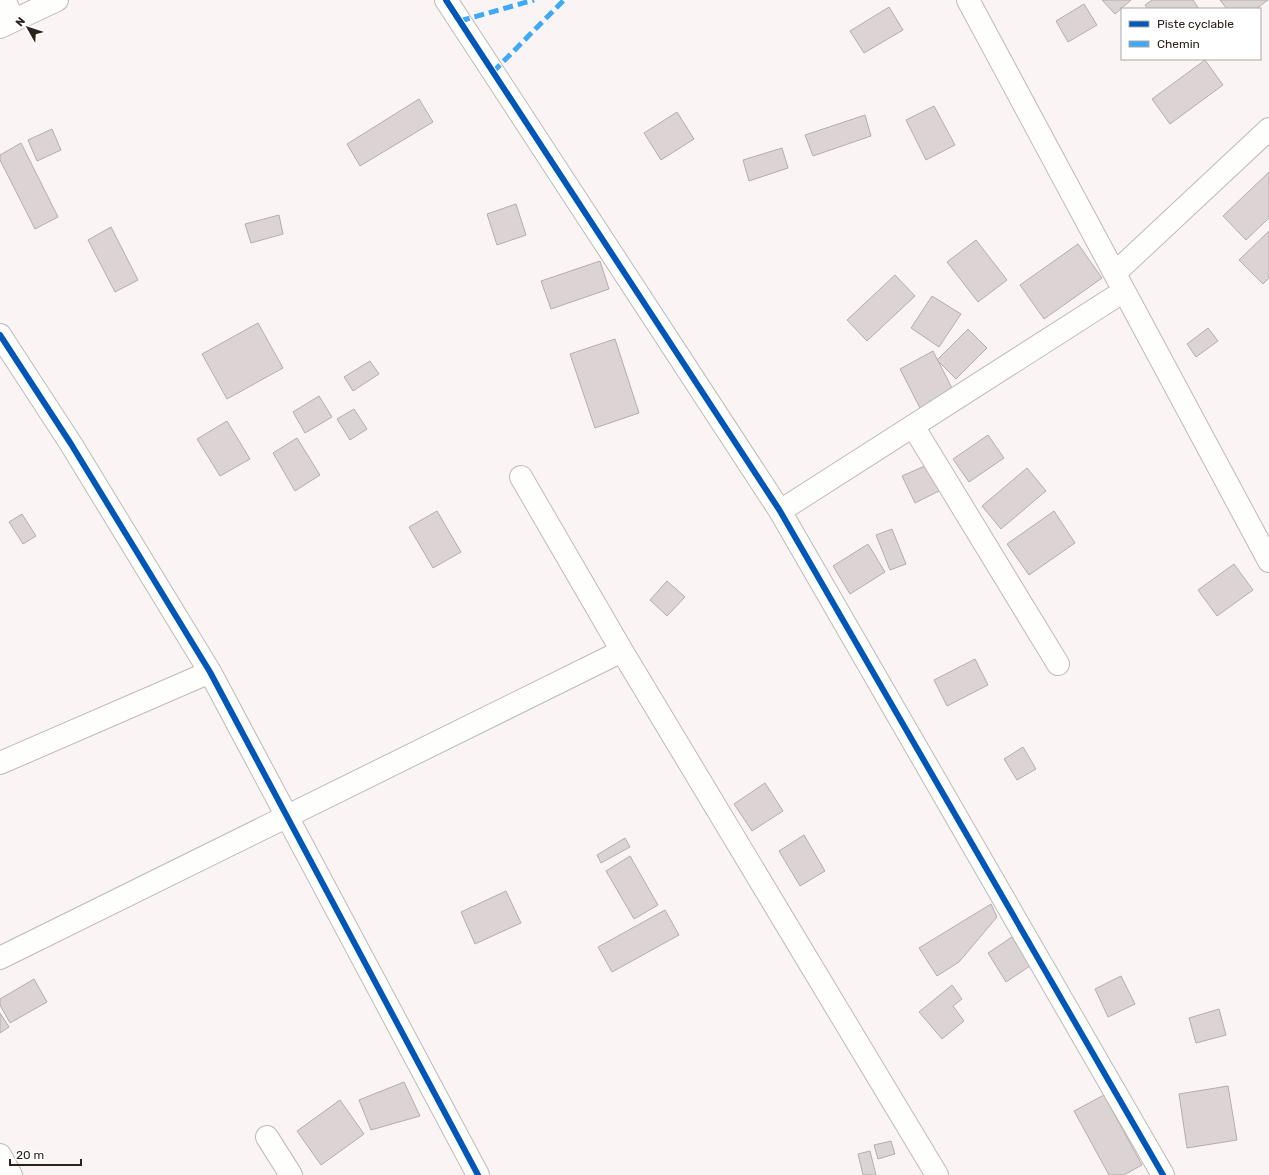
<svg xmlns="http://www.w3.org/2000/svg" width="1269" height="1175" viewBox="0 0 1269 1175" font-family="Rubik,sans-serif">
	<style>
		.building { fill: #dbd3d4; stroke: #b4acad }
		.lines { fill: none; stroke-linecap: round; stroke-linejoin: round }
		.minor-casing { stroke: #bfb9b7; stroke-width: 24 }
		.minor { stroke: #fefefd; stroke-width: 22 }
		.quiet { stroke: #3fa9f5; stroke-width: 5; stroke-dasharray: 10 5; stroke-linecap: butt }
		.cycleway-casing { stroke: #fff; stroke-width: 8 }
		.cycleway { stroke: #0057b8; stroke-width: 6 }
	</style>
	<rect width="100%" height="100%" fill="#faf5f4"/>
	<path class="building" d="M1102,0h29l-16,14z
		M1152,0h41l6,9h-51l-3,-4z
		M1220,0h48l-12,9h-29z
		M1084,4l13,21 -29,17 -12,-21z
		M889,7l14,23 -39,23 -14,-22z
		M1205,60l18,25 -53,39 -18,-25z
		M419,99l14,23 -73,44 -13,-22z
		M934,106l21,39 -29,15 -20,-40z
		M677,112l17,27 -33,21 -17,-27z
		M865,115l6,21 -58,20 -8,-21z
		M52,129l9,21 -24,11 -9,-21z
		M21,143l37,74 -23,12 -35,-69v-5z
		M782,148l6,20 -39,13 -6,-21z
		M1269,172v46l-23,22 -23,-24z
		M516,204l10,31 -29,10 -10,-31z
		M279,215l4,19 -32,9 -6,-19z
		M111,227l27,53 -23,12 -27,-52z
		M1269,231v47l-6,6 -24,-24z
		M976,240l31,40 -29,22 -31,-40z
		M1078,244l24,34 -58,41 -24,-34z
		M600,261l9,28 -58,20 -10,-28z
		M895,275l20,21 -48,45 -20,-21z
		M932,296l29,18 -22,33 -28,-19z
		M258,323l25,45 -56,31 -25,-45z
		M1208,328l10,13 -22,16 -9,-13z
		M968,329l19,19 -31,31 -19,-19z
		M615,339l24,74 -44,15 -25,-74z
		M933,351l21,41 -33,18 -21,-41z
		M370,361l9,13 -26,17 -9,-14z
		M319,396l13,21 -27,16 -12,-21z
		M354,409l13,20 -17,11 -13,-21z
		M227,421l23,38 -30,17 -23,-37z
		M988,435l16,23 -35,24 -16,-23z
		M297,438l23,37 -25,16 -22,-38z
		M927,465l12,26 -24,12 -13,-27z
		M1027,468l19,23 -45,38 -19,-23z
		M437,511l24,41 -28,16 -24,-41z
		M1054,511l21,32 -46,32 -22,-31z
		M22,514l14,22 -13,8 -14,-22z
		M892,529l14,35 -16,6 -14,-35z
		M868,544l17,28 -35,22 -17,-28z
		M1234,564l19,26 -36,26 -19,-26z
		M667,581l18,16 -18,19 -17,-16z
		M975,659l13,26 -41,21 -13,-26z
		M1023,747l13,22 -19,11 -13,-21z
		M765,783l18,28 -31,20 -18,-27z
		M804,835l21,36 -25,15 -21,-35z
		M625,838l5,9 -29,16 -4,-8z
		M630,856l28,49 -24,14 -28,-48z
		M506,891l15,32 -46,21 -14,-32z
		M991,904l6,13 -38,45 -22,14 -18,-28z
		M665,910l14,25 -67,37 -14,-25z
		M1012,937l18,29 -24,16 -18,-29z
		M1121,976l14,28 -27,13 -13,-28z
		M34,979l13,23 -37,21 -10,-18v-6z
		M952,985l10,14 -9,7 11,15 -22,18 -23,-27z
		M1219,1009l7,26 -30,8 -7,-25z
		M0,1013l9,14 -9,6z
		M404,1082l16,34 -49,14 -12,-30z
		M1228,1086l9,54 -50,8 -8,-54z
		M1104,1095l38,70 -18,10h-15l-35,-64z
		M340,1100l24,34 -43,31 -24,-34z
		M891,1141l4,13 -17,5 -4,-14z
		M870,1151l6,24h-13l-5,-21z"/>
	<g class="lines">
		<g class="minor-casing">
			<path id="minor" d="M4,0l10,20
				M446,0l334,511 383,664
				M968,0l301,561
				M0,27l57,-27
				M1115,273l154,-144
				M0,335l71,109 139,228 268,503
				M913,426l145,238
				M521,477l101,174 315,524
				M780,511l344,-220
				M0,763l210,-91
				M0,958l622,-307
				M267,1137l24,38
				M0,1155l11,20"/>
		</g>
		<use href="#minor" class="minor"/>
		<path class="quiet" d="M460,21l74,-21
			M493,72l71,-72"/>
		<g class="cycleway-casing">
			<path id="cycleway" d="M446,0l334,511 383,664
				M0,335l71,109 139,228 268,503"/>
		</g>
		<use href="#cycleway" class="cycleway"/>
	</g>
	<rect x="1121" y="8" width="140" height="52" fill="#ffffff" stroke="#aaa7a5"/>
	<rect x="1129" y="21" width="20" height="6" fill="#0057b8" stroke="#aaa7a5"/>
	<text x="1157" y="28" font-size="12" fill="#2b221e">Piste cyclable</text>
	<rect x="1129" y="41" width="20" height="6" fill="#3fa9f5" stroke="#aaa7a5"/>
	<text x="1157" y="48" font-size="12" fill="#2b221e">Chemin</text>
	<g transform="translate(28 28) rotate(309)" stroke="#ffffff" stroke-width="3" paint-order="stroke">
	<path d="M0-3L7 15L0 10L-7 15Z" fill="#2b221e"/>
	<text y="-6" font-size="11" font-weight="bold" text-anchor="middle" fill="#2b221e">N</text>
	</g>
	<path d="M10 1159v6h71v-6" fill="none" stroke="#2b221e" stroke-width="2"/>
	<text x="16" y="1159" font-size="12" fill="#2b221e" stroke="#ffffff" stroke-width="3" paint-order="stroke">20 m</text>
</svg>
